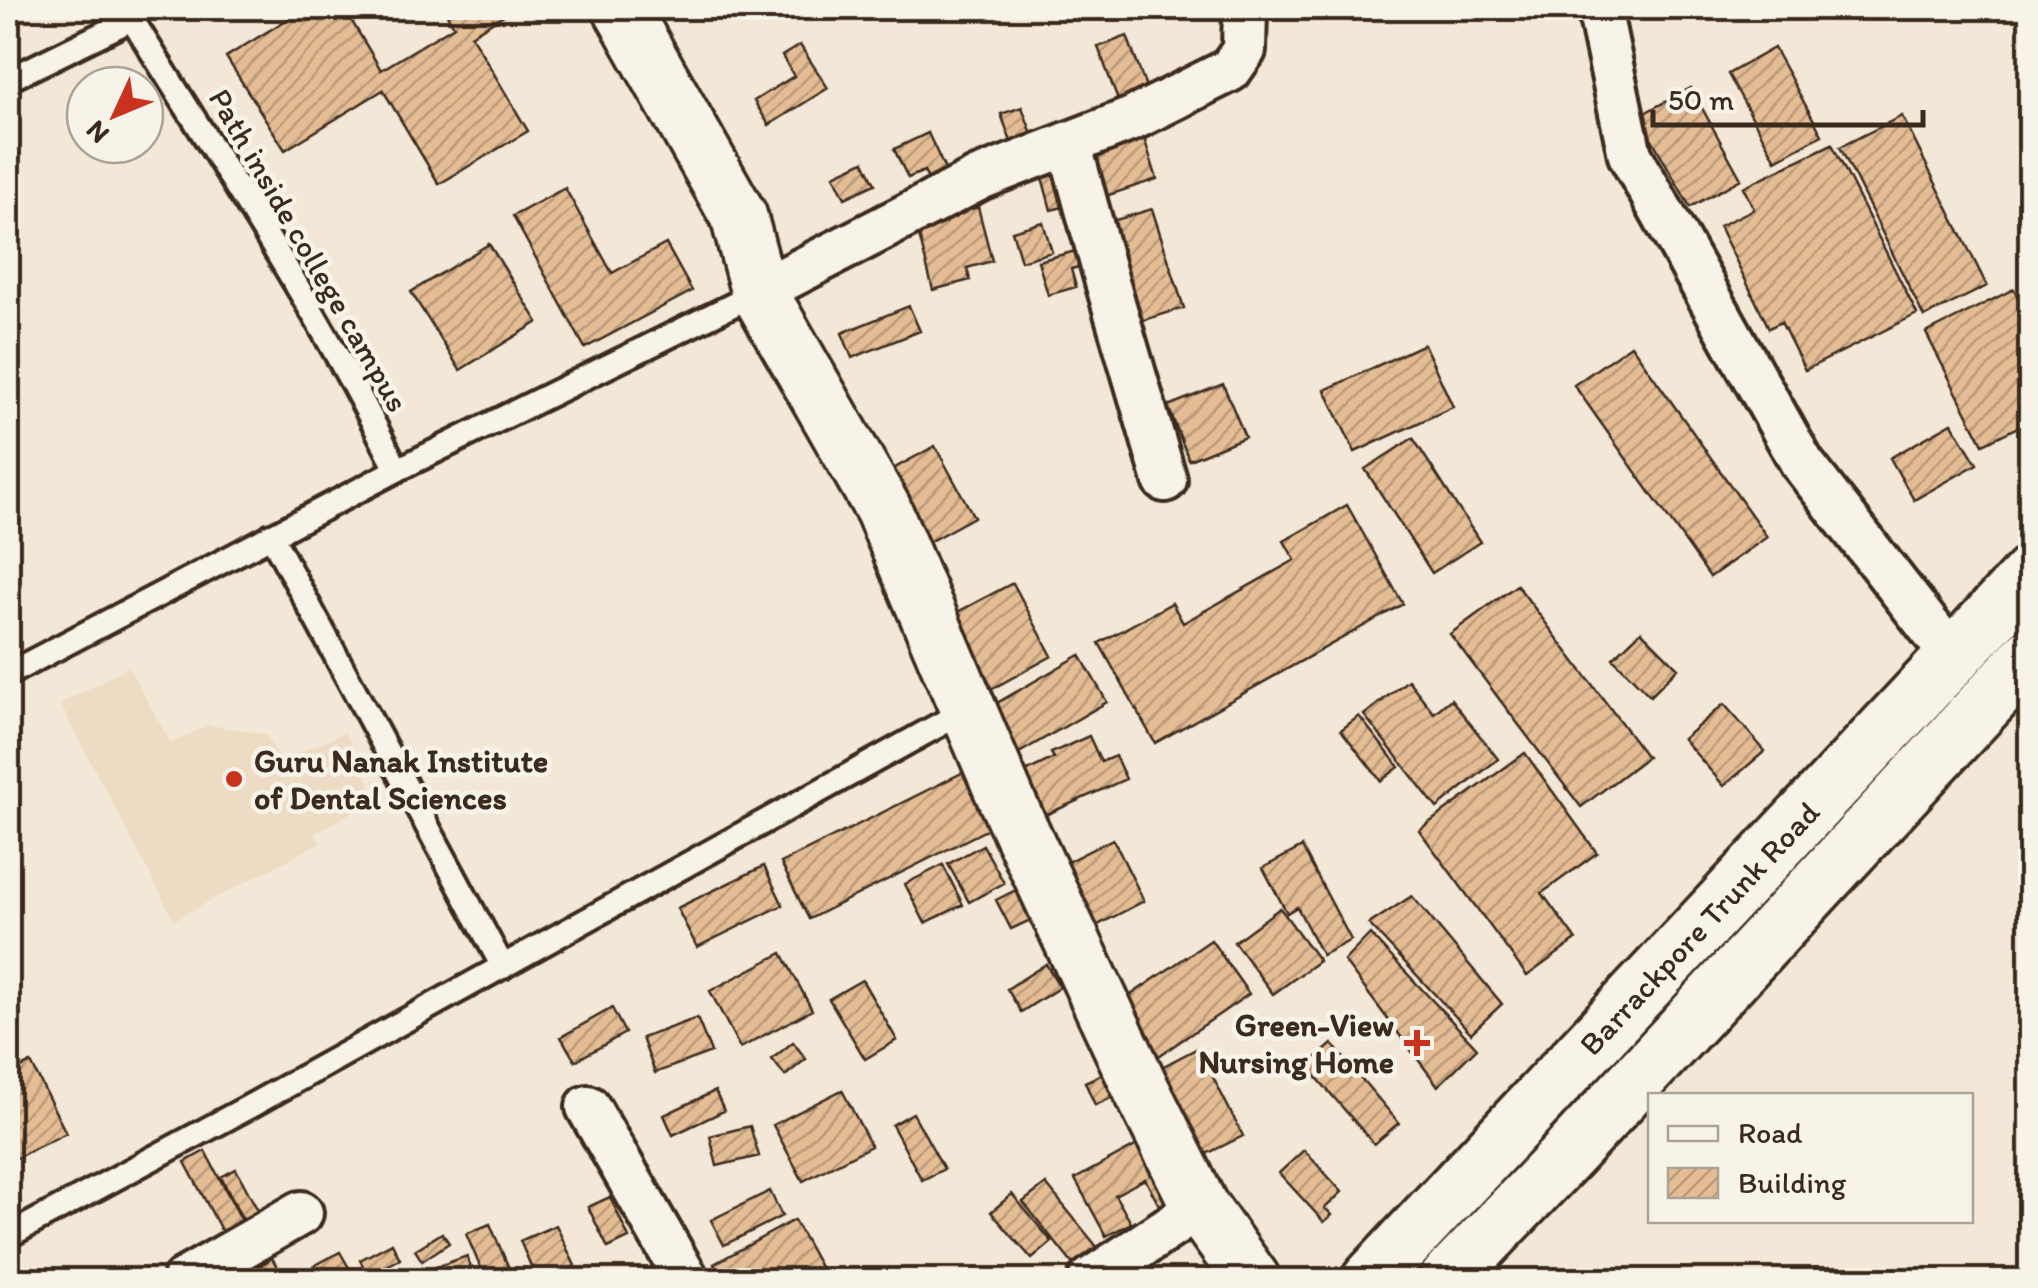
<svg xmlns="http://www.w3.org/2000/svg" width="2038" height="1288" viewBox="0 0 2038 1288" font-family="Itim,sans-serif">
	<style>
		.built { fill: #eedbc3 }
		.building { fill: url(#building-hatch); stroke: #3b2a1e; stroke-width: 2.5 }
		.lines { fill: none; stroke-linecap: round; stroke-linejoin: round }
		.lane-casing { stroke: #3b2a1e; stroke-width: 30 }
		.street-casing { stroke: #3b2a1e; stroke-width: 50 }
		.secondary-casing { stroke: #3b2a1e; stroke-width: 62 }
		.primary-casing { stroke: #3b2a1e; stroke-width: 62 }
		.lane { stroke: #f7f3e8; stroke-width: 22 }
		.street { stroke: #f7f3e8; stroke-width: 42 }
		.secondary { stroke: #f7f3e8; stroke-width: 55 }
		.primary { stroke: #f7f3e8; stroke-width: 55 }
		.poi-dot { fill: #c8321e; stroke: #f7f3e8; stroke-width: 4 }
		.labels { text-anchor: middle; stroke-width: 9; stroke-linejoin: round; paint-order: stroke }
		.street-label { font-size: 32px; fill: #3b2a1e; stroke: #f7f3e8 }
		.poi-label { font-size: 32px; font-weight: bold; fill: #3b2a1e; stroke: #f7f3e8; text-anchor: start }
	</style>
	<defs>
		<pattern id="building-hatch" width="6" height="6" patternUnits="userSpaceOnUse" patternTransform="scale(2.5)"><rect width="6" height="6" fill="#e4bd95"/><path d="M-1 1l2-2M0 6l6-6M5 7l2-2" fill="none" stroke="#ba9a79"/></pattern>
	</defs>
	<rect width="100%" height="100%" fill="#f3e8d7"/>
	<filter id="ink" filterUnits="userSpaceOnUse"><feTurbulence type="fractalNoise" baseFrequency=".01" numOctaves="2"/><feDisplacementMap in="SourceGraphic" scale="20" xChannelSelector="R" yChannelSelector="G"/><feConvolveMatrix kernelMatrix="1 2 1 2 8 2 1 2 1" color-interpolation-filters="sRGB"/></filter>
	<g filter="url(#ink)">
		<path class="built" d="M128,667l43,76 38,-18 57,9 15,27 64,-29 32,66 -62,35 5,10 -146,77 -114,-216z"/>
		<path class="building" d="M306,8h38l37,62 73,-44 -11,-18h72l-44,27 57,96 -89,53 -56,-94 -98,60 -59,-93z
			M1127,36l25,67 -29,11 -25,-67z
			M800,45l28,43 -59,37 -15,-24 40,-25 -12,-20z
			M1774,48l48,87 -46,25 -48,-86z
			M1691,88l50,91 -51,28 -51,-91z
			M1022,107l14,38 -21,8 -14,-39z
			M1902,116l85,170 -63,31 -84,-170z
			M928,133l21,45 -18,8 -7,-15 -16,7 -14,-29z
			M1144,138l13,41 -51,17 -14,-41z
			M1832,144l85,170 -112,56 -24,-48 -12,6 -50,-102 35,-17 -11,-22z
			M864,161l11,23 -30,14 -11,-23z
			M1065,171l10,33 -24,6 -9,-33z
			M565,188l47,85 54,-29 26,47 -107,57 -72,-132z
			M978,207l14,54 -25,7 3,12 -37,10 -17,-66z
			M1152,209l32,99 -43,13 -32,-99z
			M1043,222l9,30 -31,9 -9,-30z
			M489,244l49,78 -78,48 -49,-78z
			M1087,248l4,16 -20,5 5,18 -28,8 -10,-34z
			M2014,289l16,33v99l-47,23 -57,-111z
			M909,306l11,25 -68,27 -10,-25z
			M1424,344l29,63 -98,45 -30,-62z
			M1631,345l136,192 -57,40 -136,-192z
			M1223,384l22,53 -56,23 -21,-54z
			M1952,423l25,41 -63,36 -24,-42z
			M1413,438l67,104 -48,31 -67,-104z
			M935,446l39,71 -51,28 -39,-71z
			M1347,505l56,99 -248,139 -56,-100 73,-40 11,20 112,-63 -11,-19z
			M1013,583l39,73 -64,35 -40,-74z
			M1517,585l130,172 -66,50 -131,-173z
			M1641,631l37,37 -28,28 -37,-38z
			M1080,655l27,47 -95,55 -27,-47z
			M1408,680l26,33 17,-14 47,60 -61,49 -73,-93z
			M1724,704l41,47 -41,35 -41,-47z
			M1359,716l40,51 -18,14 -40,-51z
			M1089,736l12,26 14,-6 11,23 -83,37 -20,-43 31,-15 -3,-5z
			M1525,753l72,100 -55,40 34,47 -49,36 -108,-146z
			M964,772l28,55 -183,92 -28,-56z
			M1113,839l31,62 -54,28 -33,-62z
			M983,845l21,38 -35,19 -21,-38z
			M1302,847l49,93 -29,15 -25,-48 -10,6 -24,-45z
			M943,865l20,40 -38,18 -20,-39z
			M764,866l19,39 -86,42 -20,-39z
			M1018,889l15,30 -22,10 -15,-29z
			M1412,896l90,108 -31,29 -102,-109z
			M1280,908l39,53 -46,33 -39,-52z
			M1370,934l107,114 -39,38 -94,-125z
			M1211,940l38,54 -96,66 -37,-55z
			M782,953l30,57 -72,38 -30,-57z
			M1046,964l14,23 -39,25 -14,-23z
			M862,980l35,60 -32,19 -36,-60z
			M612,1008l13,25 -50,28 -14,-24z
			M697,1018l14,34 -56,21 -13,-35z
			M793,1042l13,17 -21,17 -13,-17z
			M1332,1044l67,79 -25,21 -67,-78z
			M1198,1048l45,88 -41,20 -44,-87z
			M31,1063l35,70 -58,29v-88z
			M1107,1072l11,23 -23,10 -10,-23z
			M842,1090l29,56 -68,35 -30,-56z
			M715,1091l9,20 -51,24 -9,-20z
			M913,1113l31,56 -22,11 -30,-55z
			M750,1126l9,30 -42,10 -7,-30z
			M1150,1138l31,58 -21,11 -15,-28 -30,16 16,28 -25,13 -31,-57z
			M1304,1150l38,42 -17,16 7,7 -8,7 -45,-49z
			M205,1151l45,85 -20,11 -45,-85z
			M236,1169l30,57 -16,8 -29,-57z
			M1046,1184l52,64 -23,19 -52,-65z
			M770,1191l12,25 -58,29 -13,-25z
			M1012,1194l40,48 -20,17 -41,-47z
			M610,1197l19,41 -21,10 -20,-41z
			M794,1220l31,56 -9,4h-93l-9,-16z
			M490,1224l24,56h-28l-20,-46z
			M556,1225l19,41 -31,14h-7l-17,-39z
			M442,1233l7,10 -27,18 -7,-11z
			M392,1243l8,16 -32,17 -8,-16z
			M340,1252l16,28h-34l-8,-14z
			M467,1256l8,24h-38l-4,-12z
			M272,1258l13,22h-26l-6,-10z"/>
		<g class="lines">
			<g class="lane-casing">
				<path id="lane" d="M125,8c93,152 194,301 272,462
					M8,80l124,-61
					M271,535l232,432
					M8,674l389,-204 362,-178
					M8,1236l246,-132 714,-395"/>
			</g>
			<g class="street-casing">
				<path id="street" d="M1599,8l31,147 172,308 151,194
					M1069,143l38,139 58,198
					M759,292l221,-114 152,-59 98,-49 14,-20 1,-42
					M588,1107l99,173
					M184,1280l117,-67
					M1090,1280l110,-73"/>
			</g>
			<g class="secondary-casing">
				<path id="secondary" d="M621,8l118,209 20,75 124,217 124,292 135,290 58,116 52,73"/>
			</g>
			<g class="primary-casing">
				<g id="primary">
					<path id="s1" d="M1370,1280l660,-705"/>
					<path d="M1447,1280l123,-128 460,-496"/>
				</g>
			</g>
			<use href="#lane" class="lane"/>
			<use href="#street" class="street"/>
			<use href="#secondary" class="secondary"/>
			<use href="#primary" class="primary"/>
		</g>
	</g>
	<g class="poi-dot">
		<circle cx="234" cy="779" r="10"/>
		<path d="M1412 1028h10v10h10v10h-10v10h-10v-10h-10v-10h10z"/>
	</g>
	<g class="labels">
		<g class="street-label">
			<text transform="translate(309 250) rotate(60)" y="11">Path inside college campus</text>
			<text dy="11" stroke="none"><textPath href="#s1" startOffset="482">Barrackpore Trunk Road</textPath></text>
		</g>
		<g class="poi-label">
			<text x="254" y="772">Guru Nanak Institute<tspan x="254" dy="37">of Dental Sciences</tspan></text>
			<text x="1394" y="1036" text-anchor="end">Green-View<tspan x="1394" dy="37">Nursing Home</tspan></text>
		</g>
	</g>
	<rect width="2038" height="1288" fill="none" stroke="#f7f3e8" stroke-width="40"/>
	<rect x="20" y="20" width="1998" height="1248" fill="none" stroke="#3b2a1e" stroke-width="4" filter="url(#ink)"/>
	<rect x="1648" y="1093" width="325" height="130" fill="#f7f3e8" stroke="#aca397" stroke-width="2.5"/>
	<rect x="1668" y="1126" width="50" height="15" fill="#f7f3e8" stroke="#aca397" stroke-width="2.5"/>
	<text x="1738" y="1143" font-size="30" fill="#3b2a1e">Road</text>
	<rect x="1668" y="1168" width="50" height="30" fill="url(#building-hatch)" stroke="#aca397" stroke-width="2.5"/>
	<text x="1738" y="1193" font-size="30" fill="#3b2a1e">Building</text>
	<g transform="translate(115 115) rotate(226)"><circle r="48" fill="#f7f3e8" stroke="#aca397" stroke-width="2.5"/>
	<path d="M0-8L18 38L0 25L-18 38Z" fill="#c8321e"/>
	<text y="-15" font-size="28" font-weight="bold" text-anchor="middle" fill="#3b2a1e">N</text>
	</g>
	<path d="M1653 110v15h270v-15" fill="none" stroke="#3b2a1e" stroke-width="5"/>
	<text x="1668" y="110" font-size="30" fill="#3b2a1e" stroke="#f7f3e8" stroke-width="8" paint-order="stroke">50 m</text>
</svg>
